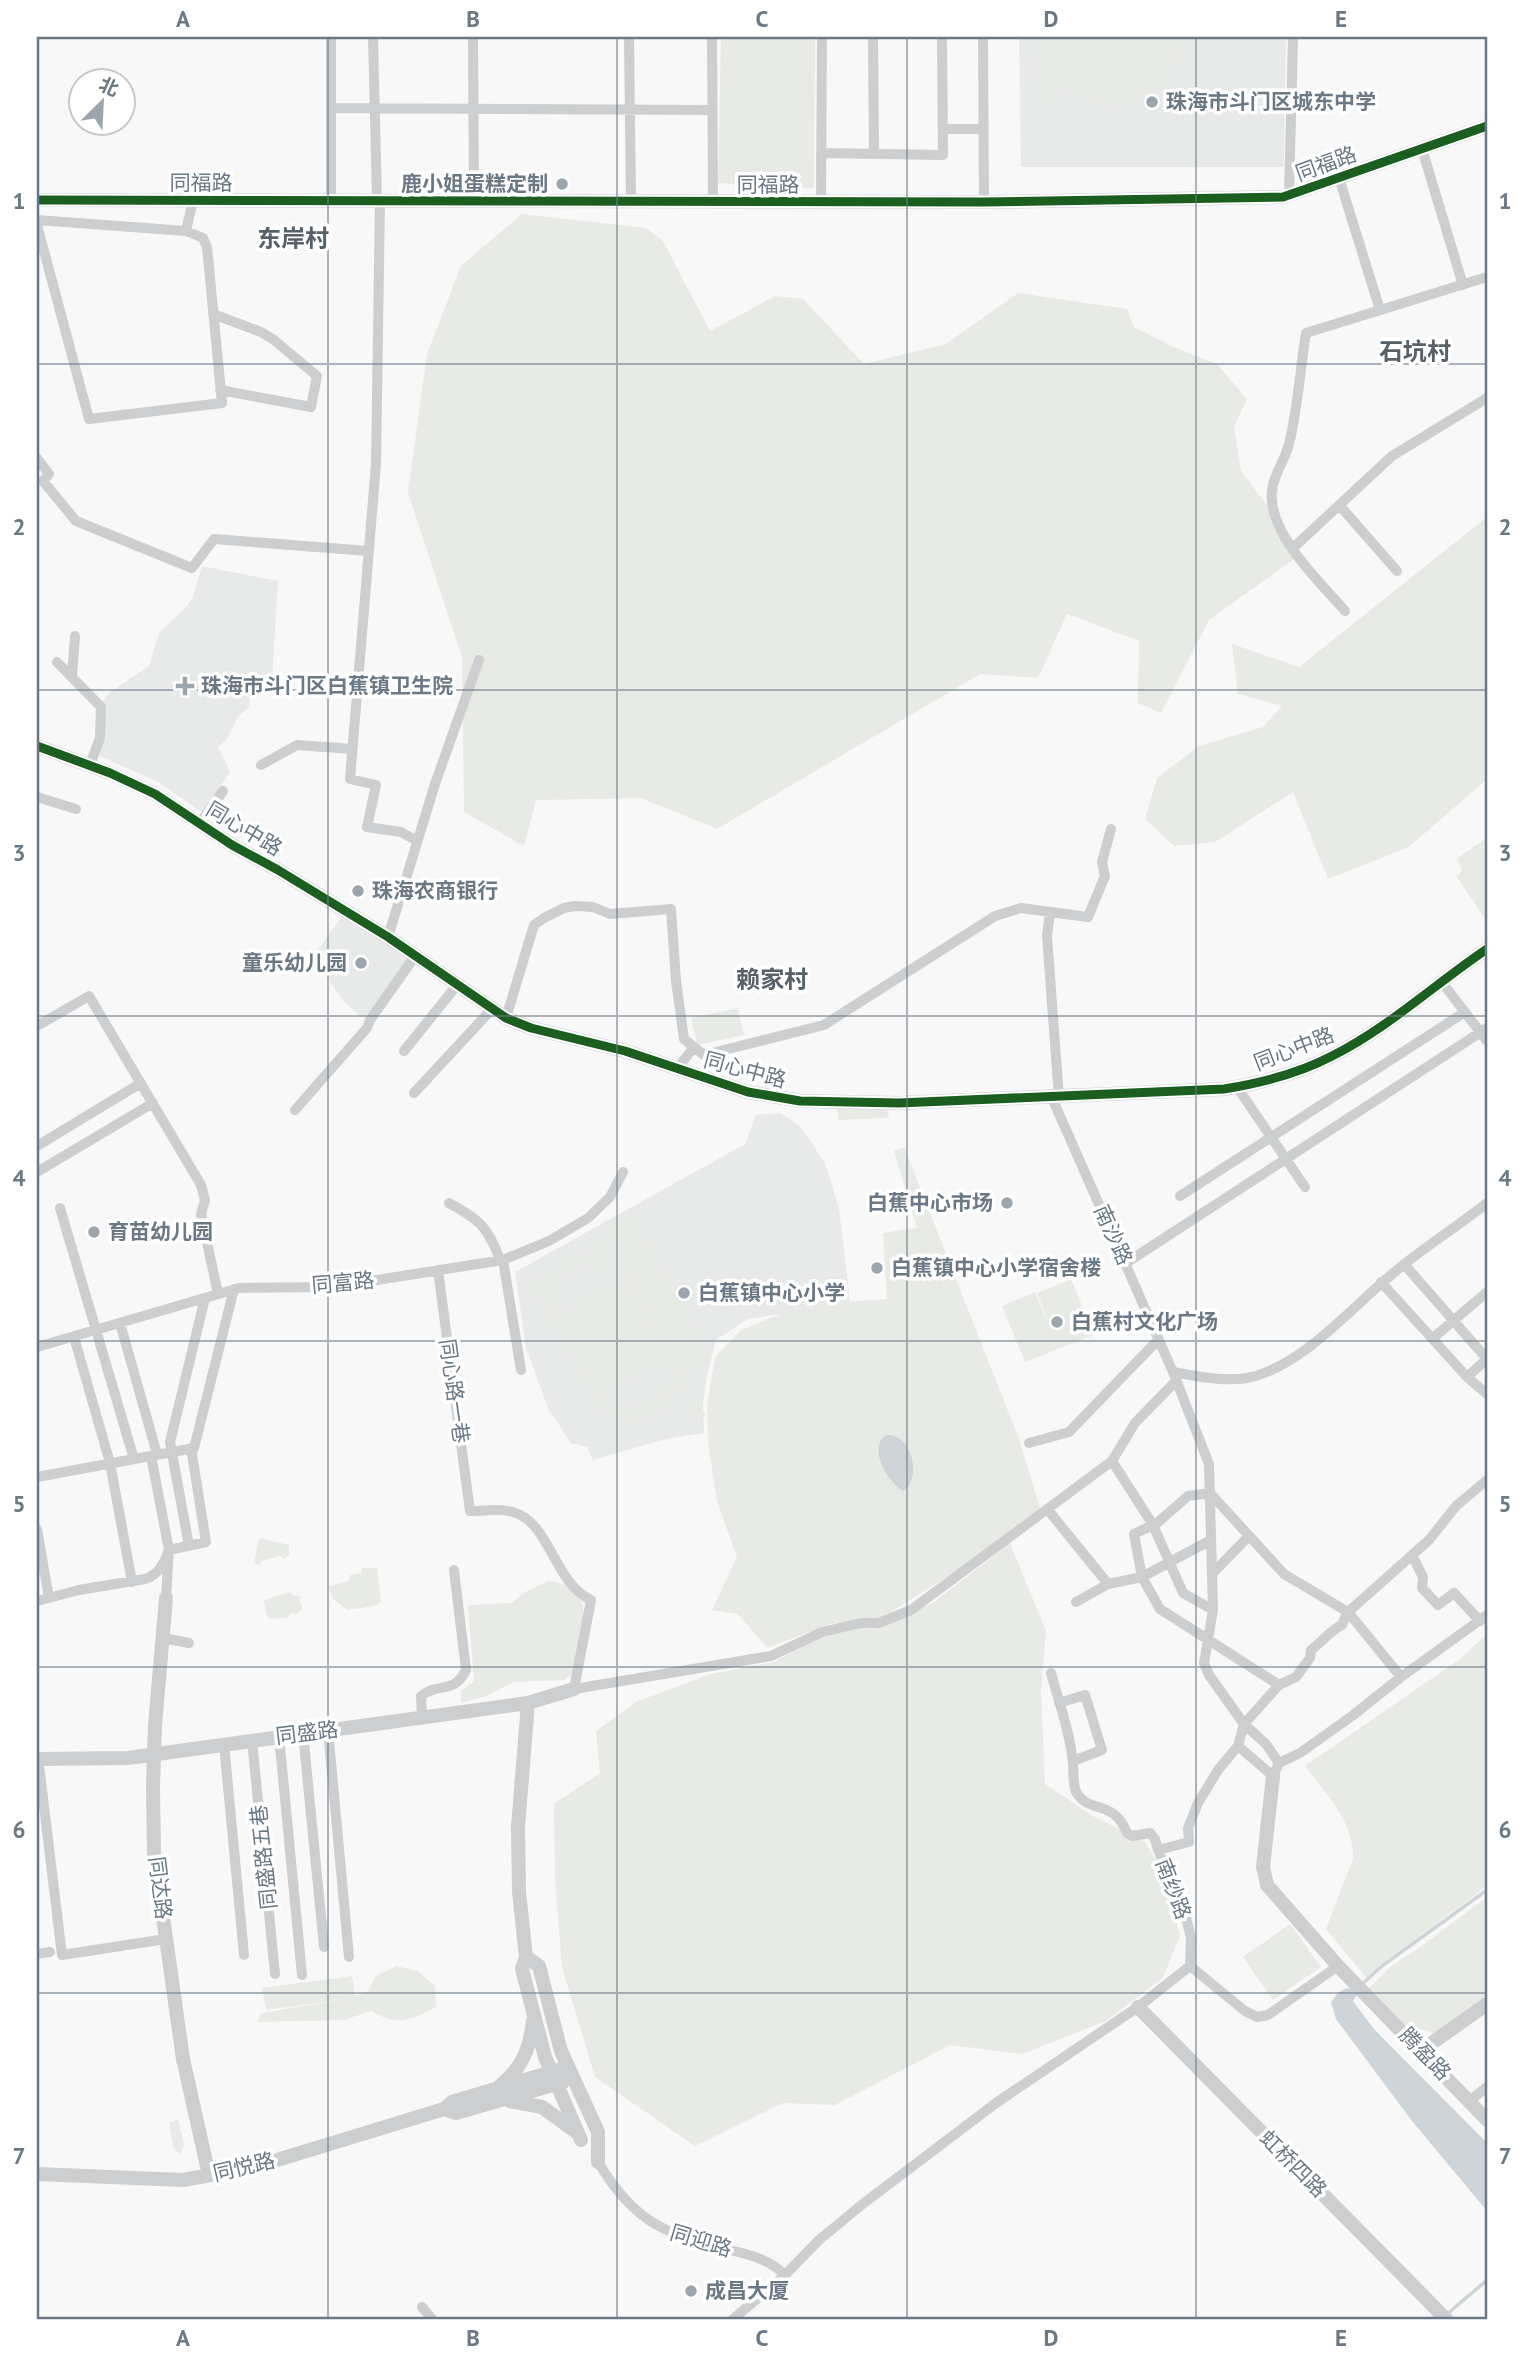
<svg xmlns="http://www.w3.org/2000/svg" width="1524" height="2357" viewBox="0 0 1524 2357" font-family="'PT Sans','Noto Sans SC',sans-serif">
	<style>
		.built { fill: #e8eaea }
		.green { fill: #e8eae6; fill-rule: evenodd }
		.water { fill: #ced4d7 }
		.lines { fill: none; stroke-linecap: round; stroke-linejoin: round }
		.stream { stroke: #ced4d7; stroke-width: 3.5 }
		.minor { stroke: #cdcecf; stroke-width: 10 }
		.tertiary { stroke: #cdcecf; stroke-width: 14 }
		.cycleway-casing { stroke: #fff; stroke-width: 13 }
		.cycleway { stroke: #1b5e20; stroke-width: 9 }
		.grid { fill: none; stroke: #6b7885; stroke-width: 2; stroke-opacity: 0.55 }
		.poi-dot { fill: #9ca5ad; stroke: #fff; stroke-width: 2.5 }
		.labels { text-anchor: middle; stroke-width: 7; stroke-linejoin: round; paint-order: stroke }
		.poi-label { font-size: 21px; font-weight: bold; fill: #6b7885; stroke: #fff; text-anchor: start }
		.street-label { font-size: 21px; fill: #6b7885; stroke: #fff }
		.quarter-label { font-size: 24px; font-weight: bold; fill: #58616a; stroke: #fff }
		.neatline { fill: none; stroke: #6b7885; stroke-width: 2.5 }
		.grid-label { font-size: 23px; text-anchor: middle; font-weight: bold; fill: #6b7885 }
	</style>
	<rect width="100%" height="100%" fill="#f8f8f8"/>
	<path class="built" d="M1019,37h267l-2,130h-263z
		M202,566l76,15 -6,100 -19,-2 -4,28 -12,11 -10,21 -9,8 12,25 -27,41 -45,-31 -58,-26 -1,-8 4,-11v-36l7,-9 39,-26 10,-33 29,-28 5,-8z
		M344,913l64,43 -6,13 -31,43 -10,5 -18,-16 -30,-44z
		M780,1113l20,13 25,37 14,45 14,117 -29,-10h-51l-25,4 -32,21 -10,40 -3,26 1,27 -38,6 -73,21 -6,-13 -16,-4 -23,-35 -22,-60 -11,-76 230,-128 11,-29z"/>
	<path class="green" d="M721,37h94l-1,151 -96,-5z
		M1034,37h150c-9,69 -83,89 -131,42v23h-18z
		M522,214l124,14 17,13 47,90 65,-35 28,3 61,65 82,-20 72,-51 109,16 7,18 37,19 46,18 30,35 -13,28 7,44 54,71 6,12 -92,66 -48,93 -23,-10 1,-62 -72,-27 -29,64 -58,-4 -263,155 -76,-31 -105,2 -12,46 -60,-34 -2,-155 -54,-164 19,-139 34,-88z
		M1487,517v262l-78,68 -81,32 -35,-87 -78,50 -41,4 -29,-27 12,-41 42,-32 64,-19 19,-21 -44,-12 -6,-50 67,23z
		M1487,838v84l-30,-45 5,-7 -5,-12z
		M738,1008l6,27 -47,10 -6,-27z
		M837,1105l50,4 2,7 -4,2 -47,2z
		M904,1147l115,292 21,69 -79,60 -80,50 -50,6 -64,24 -29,-34 -26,-4 25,-53 -20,-56 -9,-58 -1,-37 8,-49 26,-27 31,-13 70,-15 45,-3 -4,-66 34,-5 -23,-77z
		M630,1212l83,143 -28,16 -83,-143z
		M602,1235l104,180 -11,5 -20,-33c-7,27 -31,39 -58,32l10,19 -9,5 -93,-163 9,-5 9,14c10,-27 27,-37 55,-34l-7,-14zM588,1265c12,2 20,5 26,17l-57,32c-11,-26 5,-46 31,-49zM660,1361c23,32 -31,68 -57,33z
		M1071,1279l23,56 -69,27 -23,-56 33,-14 19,45 -17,-44z
		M259,1538l30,7v10l-5,4 -4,-3 -19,5 -1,4 -6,-2z
		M1010,1543l36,88 -5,60 4,93 48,32 52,26 18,29 17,64 -17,43 -57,43 -84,33 -72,-9 -115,60 -52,-2 -88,43 -100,-69 -33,-110 -7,-88 -1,-75 46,-31 -4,-42 40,-29 74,-28 64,-12 39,-22 42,-13 18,2 60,-26z
		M362,1568h15l4,34 -6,4 -28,4 -14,-11 -5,-12 21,-6 1,-6 11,-2z
		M548,1581c54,5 32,55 26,91l-10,8 -51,2 -26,14 -26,7v-12l13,-10 -6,-76 43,-2 16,-12z
		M290,1592l3,4h6l3,11 -3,6 -9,1 -1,3 -19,2 -3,-2 -3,-17z
		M1487,1634v252l-108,80 -11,14 -42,-51 27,-70c2,-36 -27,-65 -48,-93l155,-107z
		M1487,1897v100l-51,37 -35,-11 -33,-34 23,-23 28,-18z
		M1290,1924l31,43 -48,33 -30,-43z
		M396,1966l22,5 17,15 1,21c-26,13 -38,20 -65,4l-27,9 -87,2 4,-9 86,-14 -81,11 -4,-22 90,-12 3,20 13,-5 7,-14z
		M178,2119l6,25 -4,11 -7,-8 -4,-24z"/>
	<path class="water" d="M887,1435c25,-1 35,42 17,56 -16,-7 -38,-46 -17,-56z
		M1346,1988l8,1 4,4 -5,8 20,27 114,115v68l-75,-90 -76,-102 -5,-17 7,-9z"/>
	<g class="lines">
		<path class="stream" d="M1360,1986l22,-20 105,-76
			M1446,2315l41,-35"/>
		<path class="minor" d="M331,37v71
			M373,37l4,163
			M473,37l1,163
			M629,37l2,164
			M712,37l1,165
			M873,37l1,117
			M983,37l1,165
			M943,129h40
			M1422,149l41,136
			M821,153l122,2 -1,-118
			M1339,178l41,132
			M1289,196l4,-159
			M331,200v-92l381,2
			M380,200l-4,264 -26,315 26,6 -9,42 34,5 16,9
			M821,202l1,-165
			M37,220l149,11 17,7 4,9 15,156 -133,16 -52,-194
			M186,231l7,-31
			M213,314l48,18 13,8 43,36 -6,31 -91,-17
			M37,458l12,16 -6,7 33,40 116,47 22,-29 154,12
			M1340,506l57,65
			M1292,549l100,-93 95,-58
			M1345,611c-26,-30 -78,-78 -73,-121 2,-16 13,-30 17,-46 9,-36 11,-75 17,-111l181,-56
			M57,662l44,45 -1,31 -10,27
			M72,677l3,-41
			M261,765l36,-20 55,4
			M37,797l39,12
			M200,823l23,-32
			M1050,912l-3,24 12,162
			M388,937l47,-153 44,-124
			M1441,981l46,60
			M506,1018l28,-93 10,-7 20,-10 11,-2 18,1 17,7 61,-5 5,72 8,58 20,16 120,-30 171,-109 26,-8 67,9 17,-41 -3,-14 9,-33
			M37,1026l52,-30 112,189 4,15 -4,14 17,80
			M404,1051l53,-66
			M677,1069l17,-22
			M1237,1087l68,100
			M414,1093l78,-84
			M1052,1098l121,274 36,92 4,146 -9,53 5,12 35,49 22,20 13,19
			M295,1110l72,-82 3,-8 45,-64
			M37,1146l104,-63
			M37,1172l116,-69
			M1180,1196l285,-184
			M449,1203c31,17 39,24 51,57
			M60,1208l74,251
			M503,1260l18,110
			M1126,1263l361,-235
			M1404,1264l83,95 -20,18
			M438,1270l32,241c14,0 29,-3 43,1 38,11 40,70 78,88l-17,89 197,-33 51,-24 39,-9h18l32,-13 201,-149 23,-38 41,-42
			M1381,1282l86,95 20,17
			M120,1323l37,131
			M74,1337l36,126 22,119
			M1433,1338l54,-46
			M37,1347l202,-59 94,-1 170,-27 46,-19 39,-23 22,-21 13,-25
			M1173,1372c23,4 50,10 74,6 56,-11 107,-74 150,-108 29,-24 61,-44 90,-67
			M1029,1443l40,-11 89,-92
			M151,1456l18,94 -3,48
			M1112,1461l41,64 30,68 30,17
			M37,1477l157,-29 40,-159
			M1048,1510l60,74
			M37,1529l12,69
			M189,1546l-19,-104 35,-144
			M1412,1555l11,22 -1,11 16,17 16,-12 26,28
			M1212,1574l37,-38
			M37,1601l42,-11 66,-11c15,-5 19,-16 24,-29l37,-8 -15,-94
			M1076,1602l32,-18 34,-7 69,-37
			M163,1638l26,5
			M1051,1673c8,29 19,60 22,90 1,10 -1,24 5,32 13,18 36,5 49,38l5,3 18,-3 5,6 3,11 25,55 8,33 -1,28
			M1279,1685l-119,-76 -18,-32 -8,-43 23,-11 31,-27 22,-3 74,81 64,38 53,65
			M1059,1703l26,-8 17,55 -29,11
			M422,1718l-1,-22c17,-14 33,-1 45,-26l-12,-100
			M328,1730l21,227
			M303,1733l21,214
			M279,1736l23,239
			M252,1740l23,234
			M224,1744l20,211
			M1238,1746l35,30 6,-13 21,-10 52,-37 49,-39 86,-62
			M39,1765l23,190 104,-16
			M1158,1850l31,-8 -1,-14 10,-25 20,-33 20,-24 6,-22 35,-39 17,-8 14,-19 1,-8c11,-8 21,-21 31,-25l5,-12 82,-73 27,-34 31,-26
			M37,1954l13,-2
			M1190,1966l55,45 12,6 11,-2 70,-49
			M1469,2101l18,-14
			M598,2162c33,55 63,72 124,86 23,6 45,9 63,27
			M422,2307l11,13
			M732,2320l53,-45 34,-35 45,-37 132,-100 142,-96 52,-41"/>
		<path class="tertiary" d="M37,200l947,2 299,-5 204,-71
			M37,746l73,27 45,21 77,51 46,25 110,67 118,81 25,10 94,23 123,41 52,9 99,2 325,-14c37,-6 74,-15 108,-33 56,-28 103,-72 155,-107
			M166,1598l-11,127 -2,62 1,66 29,206 26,116
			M528,1703l-10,124 1,65 7,65 -4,12 23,88 36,83
			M37,1759l91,-1 400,-55 46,-14
			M1273,1776l-10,91 4,18 71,81 149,154
			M526,1957l13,9 22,85 37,81v30
			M1138,2007l309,313
			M1422,2050l65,-46
			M501,2085c21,-17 29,-37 32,-64
			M510,2101l32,6 33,24
			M444,2109l12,4 107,-31
			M37,2174l146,6 71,-13 190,-58 8,-7 116,-35"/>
		<g class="cycleway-casing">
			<path id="cycleway" d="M37,200l947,2 299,-5 204,-71
				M37,746l73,27 45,21 77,51 46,25 110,67 118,81 25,10 94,23 123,41 52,9 99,2 325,-14c37,-6 74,-15 108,-33 56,-28 103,-72 155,-107"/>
		</g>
		<use href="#cycleway" class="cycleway"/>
	</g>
	<path class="grid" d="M328,37v2283M617,37v2283M907,37v2283M1196,37v2283M37,364h1450M37,690h1450M37,1016h1450M37,1341h1450M37,1667h1450M37,1993h1450"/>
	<g class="poi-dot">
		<circle cx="1152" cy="102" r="7"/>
		<circle cx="562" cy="184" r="7"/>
		<path d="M181.5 675.5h7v7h7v7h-7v7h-7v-7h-7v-7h7z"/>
		<circle cx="358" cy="891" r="7"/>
		<circle cx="361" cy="963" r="7"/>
		<circle cx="1007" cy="1203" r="7"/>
		<circle cx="94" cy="1232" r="7"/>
		<circle cx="877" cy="1268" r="7"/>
		<circle cx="684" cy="1293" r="7"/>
		<circle cx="1057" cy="1322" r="7"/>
		<circle cx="691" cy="2291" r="7"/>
	</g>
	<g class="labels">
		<g class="poi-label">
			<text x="1166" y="109">珠海市斗门区城东中学</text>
			<text x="548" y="191" text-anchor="end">鹿小姐蛋糕定制</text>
			<text x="201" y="693">珠海市斗门区白蕉镇卫生院</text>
			<text x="372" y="898">珠海农商银行</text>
			<text x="347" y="970" text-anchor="end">童乐幼儿园</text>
			<text x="993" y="1210" text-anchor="end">白蕉中心市场</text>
			<text x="108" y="1239">育苗幼儿园</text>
			<text x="891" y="1275">白蕉镇中心小学宿舍楼</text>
			<text x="698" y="1300">白蕉镇中心小学</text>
			<text x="1071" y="1329">白蕉村文化广场</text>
			<text x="705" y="2298">成昌大厦</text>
		</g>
		<g class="street-label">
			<text transform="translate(1326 164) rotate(-20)" y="7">同福路</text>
			<text x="201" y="190">同福路</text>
			<text x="768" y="192">同福路</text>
			<text transform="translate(244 829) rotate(31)" y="7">同心中路</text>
			<text transform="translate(1294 1049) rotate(-21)" y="7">同心中路</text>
			<text transform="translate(745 1070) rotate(15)" y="7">同心中路</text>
			<text transform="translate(1113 1235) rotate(66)" y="7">南沙路</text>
			<text transform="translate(343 1283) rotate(-5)" y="7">同富路</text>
			<text transform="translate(454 1391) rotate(82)" y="7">同心路一巷</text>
			<text transform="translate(307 1733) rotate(-7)" y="7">同盛路</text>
			<text transform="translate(264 1857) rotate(-96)" y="7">同盛路五巷</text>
			<text transform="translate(160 1888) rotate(83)" y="7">同达路</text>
			<text transform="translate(1173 1889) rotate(69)" y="7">南纱路</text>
			<text transform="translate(1425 2054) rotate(46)" y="7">腾盈路</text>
			<text transform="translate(1293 2164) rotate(45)" y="7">虹桥四路</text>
			<text transform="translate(244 2167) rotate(-13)" y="7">同悦路</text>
			<text transform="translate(701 2241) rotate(17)" y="7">同迎路</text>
		</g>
		<g class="quarter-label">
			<text x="293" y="247">东岸村</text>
			<text x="1415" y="360">石坑村</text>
			<text x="772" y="988">赖家村</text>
		</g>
	</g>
	<rect width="1524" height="2357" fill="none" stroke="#ffffff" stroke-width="77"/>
	<g transform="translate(102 102) rotate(24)"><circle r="33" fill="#ffffff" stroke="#c4c9ce" stroke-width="2"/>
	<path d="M0-5L12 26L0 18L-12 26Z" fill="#9ca5ad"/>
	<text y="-10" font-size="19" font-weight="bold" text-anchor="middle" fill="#6b7885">北</text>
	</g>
	<rect x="38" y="38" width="1448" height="2280" class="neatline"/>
	<g class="grid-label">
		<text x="183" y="27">A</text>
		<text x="473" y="27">B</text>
		<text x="762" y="27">C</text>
		<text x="1051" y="27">D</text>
		<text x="1341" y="27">E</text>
		<text x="19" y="209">1</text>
		<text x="1505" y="209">1</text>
		<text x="19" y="535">2</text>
		<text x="1505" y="535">2</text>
		<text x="19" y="861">3</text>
		<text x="1505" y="861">3</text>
		<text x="19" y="1186">4</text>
		<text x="1505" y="1186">4</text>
		<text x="19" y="1512">5</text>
		<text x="1505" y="1512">5</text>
		<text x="19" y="1838">6</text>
		<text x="1505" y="1838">6</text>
		<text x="19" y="2164">7</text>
		<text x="1505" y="2164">7</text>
		<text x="183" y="2346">A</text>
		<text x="473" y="2346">B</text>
		<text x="762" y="2346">C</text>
		<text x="1051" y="2346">D</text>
		<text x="1341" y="2346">E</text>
	</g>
</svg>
